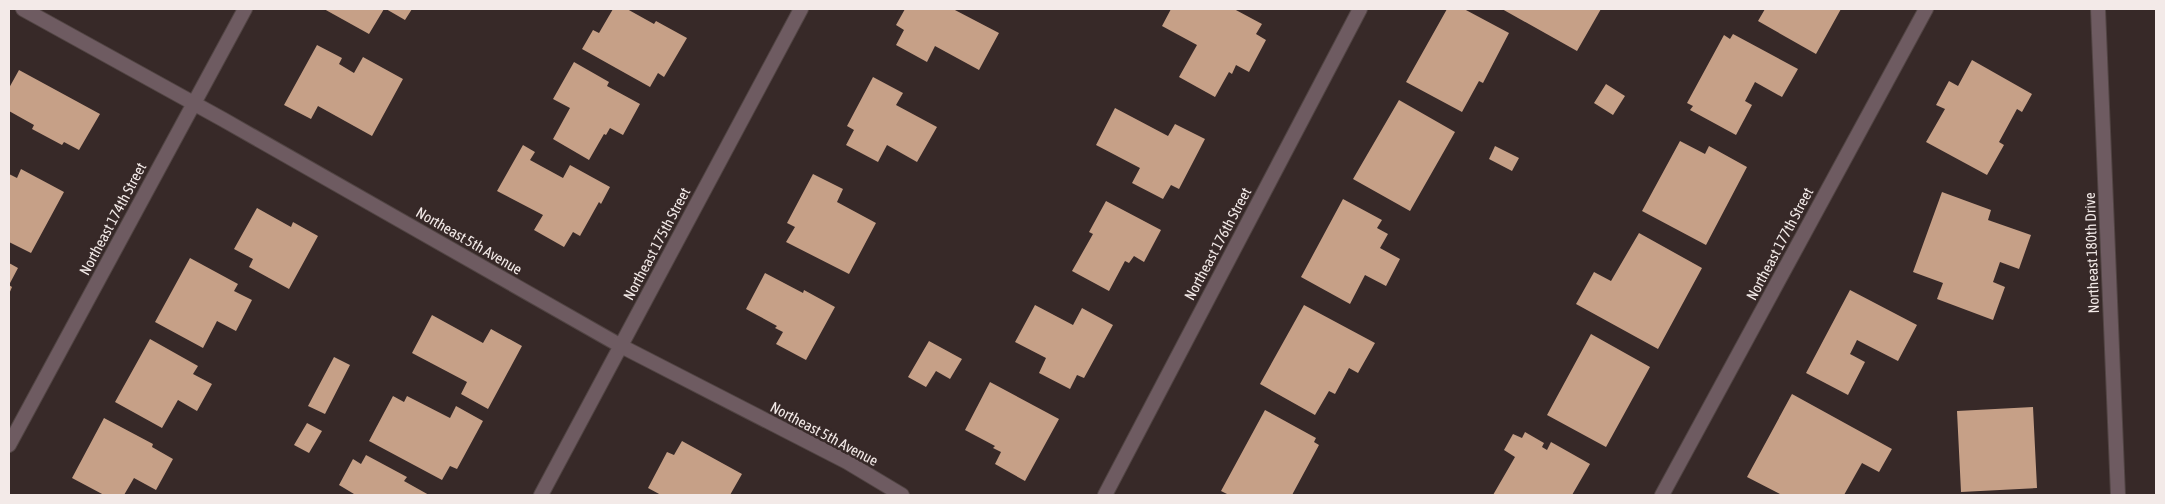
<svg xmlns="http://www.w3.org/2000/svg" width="2165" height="504" viewBox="0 0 2165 504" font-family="'Asap Condensed',sans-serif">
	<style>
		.building { fill: #c6a087 }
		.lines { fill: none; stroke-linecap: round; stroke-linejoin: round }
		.minor-casing { stroke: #514443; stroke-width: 16 }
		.minor { stroke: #6e5b61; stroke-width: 14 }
		.labels { text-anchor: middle; stroke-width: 5; stroke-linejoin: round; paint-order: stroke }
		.street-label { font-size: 15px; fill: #f3eae8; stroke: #372928 }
	</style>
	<rect width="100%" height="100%" fill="#372928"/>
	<path class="building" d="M324,9h60l-15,25z
		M386,9h26l-7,11z
		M613,9h14l27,15 2,-3 31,17 -23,39 -6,-4 -8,14 -68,-38 11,-19 6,3z
		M905,9h48l46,24 -20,37 -44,-24 -8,16 -31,-17 8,-15 -8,-5z
		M1171,9h63l28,15 -6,10 10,6 -17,32 -13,-7 -4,9 -3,-2 -14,25 -36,-20 18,-32 -35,-19z
		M1447,9h17l45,24 -26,50 -4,-2 -17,31 -56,-30z
		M1502,9h99l-24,42z
		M1765,9h76l-25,45 -58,-33z
		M1733,34l65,35 -16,28 -27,-15 -10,19 7,4 -16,30 -46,-25 3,-4 -6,-3 37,-68 6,4z
		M317,45l25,13 -3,6 15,9 9,-16 40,22 -31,57 -54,-30 -7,13 -27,-14z
		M1972,60l60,34 -10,18 -5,-3 -18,33 5,3 -17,30 -61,-33 19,-33 -9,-4 13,-24 9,5z
		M574,62l35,20 -2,4 33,18 -17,31 -13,-7 -4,7 -2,-1 -15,26 -36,-21 17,-31 -17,-9z
		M19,70l81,44 -21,36 -15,-8 -2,3 -30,-16 2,-4 -25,-14v-23z
		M873,77l30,16 -7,12 41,22 -20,35 -30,-17 -9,17 -32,-17 8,-15 -7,-4z
		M1606,84l19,12 -12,19 -19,-12z
		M1399,100l56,32 -45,79 -57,-32z
		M1115,108l53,28 7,-12 30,15 -26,50 -8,-4 -8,14 -31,-16 8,-15 -44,-23z
		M1680,141l25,13 4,-8 38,21 -41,78 -64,-34z
		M523,145l12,7 -5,8 33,18 7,-13 40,22 -9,17 -2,-2 -19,34 -7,-4 -9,15 -30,-17 9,-15 -46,-24z
		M1495,146l24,12 -7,13 -23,-12z
		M21,169l43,23 -33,61 -22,-11v-68l8,4z
		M813,174l30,15 -6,13 39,21 -27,51 -63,-32 9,-15 -8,-4z
		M1942,192l49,18 -3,10 43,15 -12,34 -19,-7 -7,20 12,5 -12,33 -56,-21 6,-16 -30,-11z
		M1343,199l39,21 -5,8 11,6 -8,14 20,11 -14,27 -21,-11 -15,29 -49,-27z
		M1106,201l55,29 -17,32 -10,-6 -5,7 -4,-2 -16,30 -37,-20 21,-37 -4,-2z
		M257,208l34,19 2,-5 25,14 -29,53 -40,-22 4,-8 -19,-10z
		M1639,233l63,35 -44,81 -82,-45 18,-32 17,9z
		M190,258l48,26 -4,7 18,9 -16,31 -19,-10 -14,27 -48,-26z
		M9,263l9,5 -9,17 3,2 -3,7z
		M765,273l38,20 1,-3 31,17 -29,53 -30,-16 7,-12 -8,-4 2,-2 -31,-17z
		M1850,290l67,35 -19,36 -41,-21 -7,14 15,8 -17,33 -42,-22z
		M1035,305l38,20 9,-17 31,17 -29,53 -7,-3 -7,14 -31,-16 7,-15 -31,-16z
		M1304,305l71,38 -17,30 -9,-5 -14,26 -6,-3 -14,24 -55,-31z
		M432,315l51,28 8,-14 31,17 -34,63 -27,-15 6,-12 -55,-29z
		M1591,334l59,33 -44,80 -59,-32z
		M150,339l48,27 -5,8 19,10 -15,27 -19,-11 -16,28 -47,-26z
		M929,341l33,18 -12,20 -14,-8 -10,16 -18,-10z
		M334,357l16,8 -25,49 -17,-8z
		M990,382l69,37 -34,62 -30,-17 6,-12 -8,-4 2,-2 -30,-16z
		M1792,394l100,55 -13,23 -17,-9 -18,32h-62l-35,-18z
		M393,396l11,6 3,-6 43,22 6,-12 27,15 -26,48 -7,-3 -8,14 -73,-39z
		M2033,407l4,81 -76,4 -4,-81z
		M1265,410l51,28 -2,4 5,3 -27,50h-63l-8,-4z
		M104,418l49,26 -1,3 21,12 -17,31 -22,-12 -10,17h-20l-32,-17z
		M307,423l15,8 -13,22 -15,-8z
		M1525,432l19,11 -2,4 5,3 4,-8 39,22 -18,31h-79l22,-38 -11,-7 9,-16 9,4z
		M682,441l60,33 -12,21h-69l-13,-7 19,-36 7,3z
		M366,455l41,22 -3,4 25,14h-75v-1l-15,-9 14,-26 8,5z"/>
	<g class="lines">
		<g class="minor-casing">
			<path id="minor" d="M23,9l201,111 397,226 226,116 55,33
				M2098,9l20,486
				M9,445l236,-436
				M541,495l260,-486
				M1105,495l255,-486
				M1662,495l264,-486"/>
		</g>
		<use href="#minor" class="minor"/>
	</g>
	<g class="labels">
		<g class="street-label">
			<text transform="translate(113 219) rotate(-62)" y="5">Northeast 174th Street</text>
			<text transform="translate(469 241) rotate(30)" y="5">Northeast 5th Avenue</text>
			<text transform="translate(657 244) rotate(-62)" y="5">Northeast 175th Street</text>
			<text transform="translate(1218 244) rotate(-62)" y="5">Northeast 176th Street</text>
			<text transform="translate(1780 244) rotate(-62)" y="5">Northeast 177th Street</text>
			<text transform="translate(2092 253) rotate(-92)" y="5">Northeast 180th Drive</text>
			<text transform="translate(824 434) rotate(28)" y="5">Northeast 5th Avenue</text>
		</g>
	</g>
	<rect width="2165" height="504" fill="none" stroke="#f3eae8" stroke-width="20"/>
</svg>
